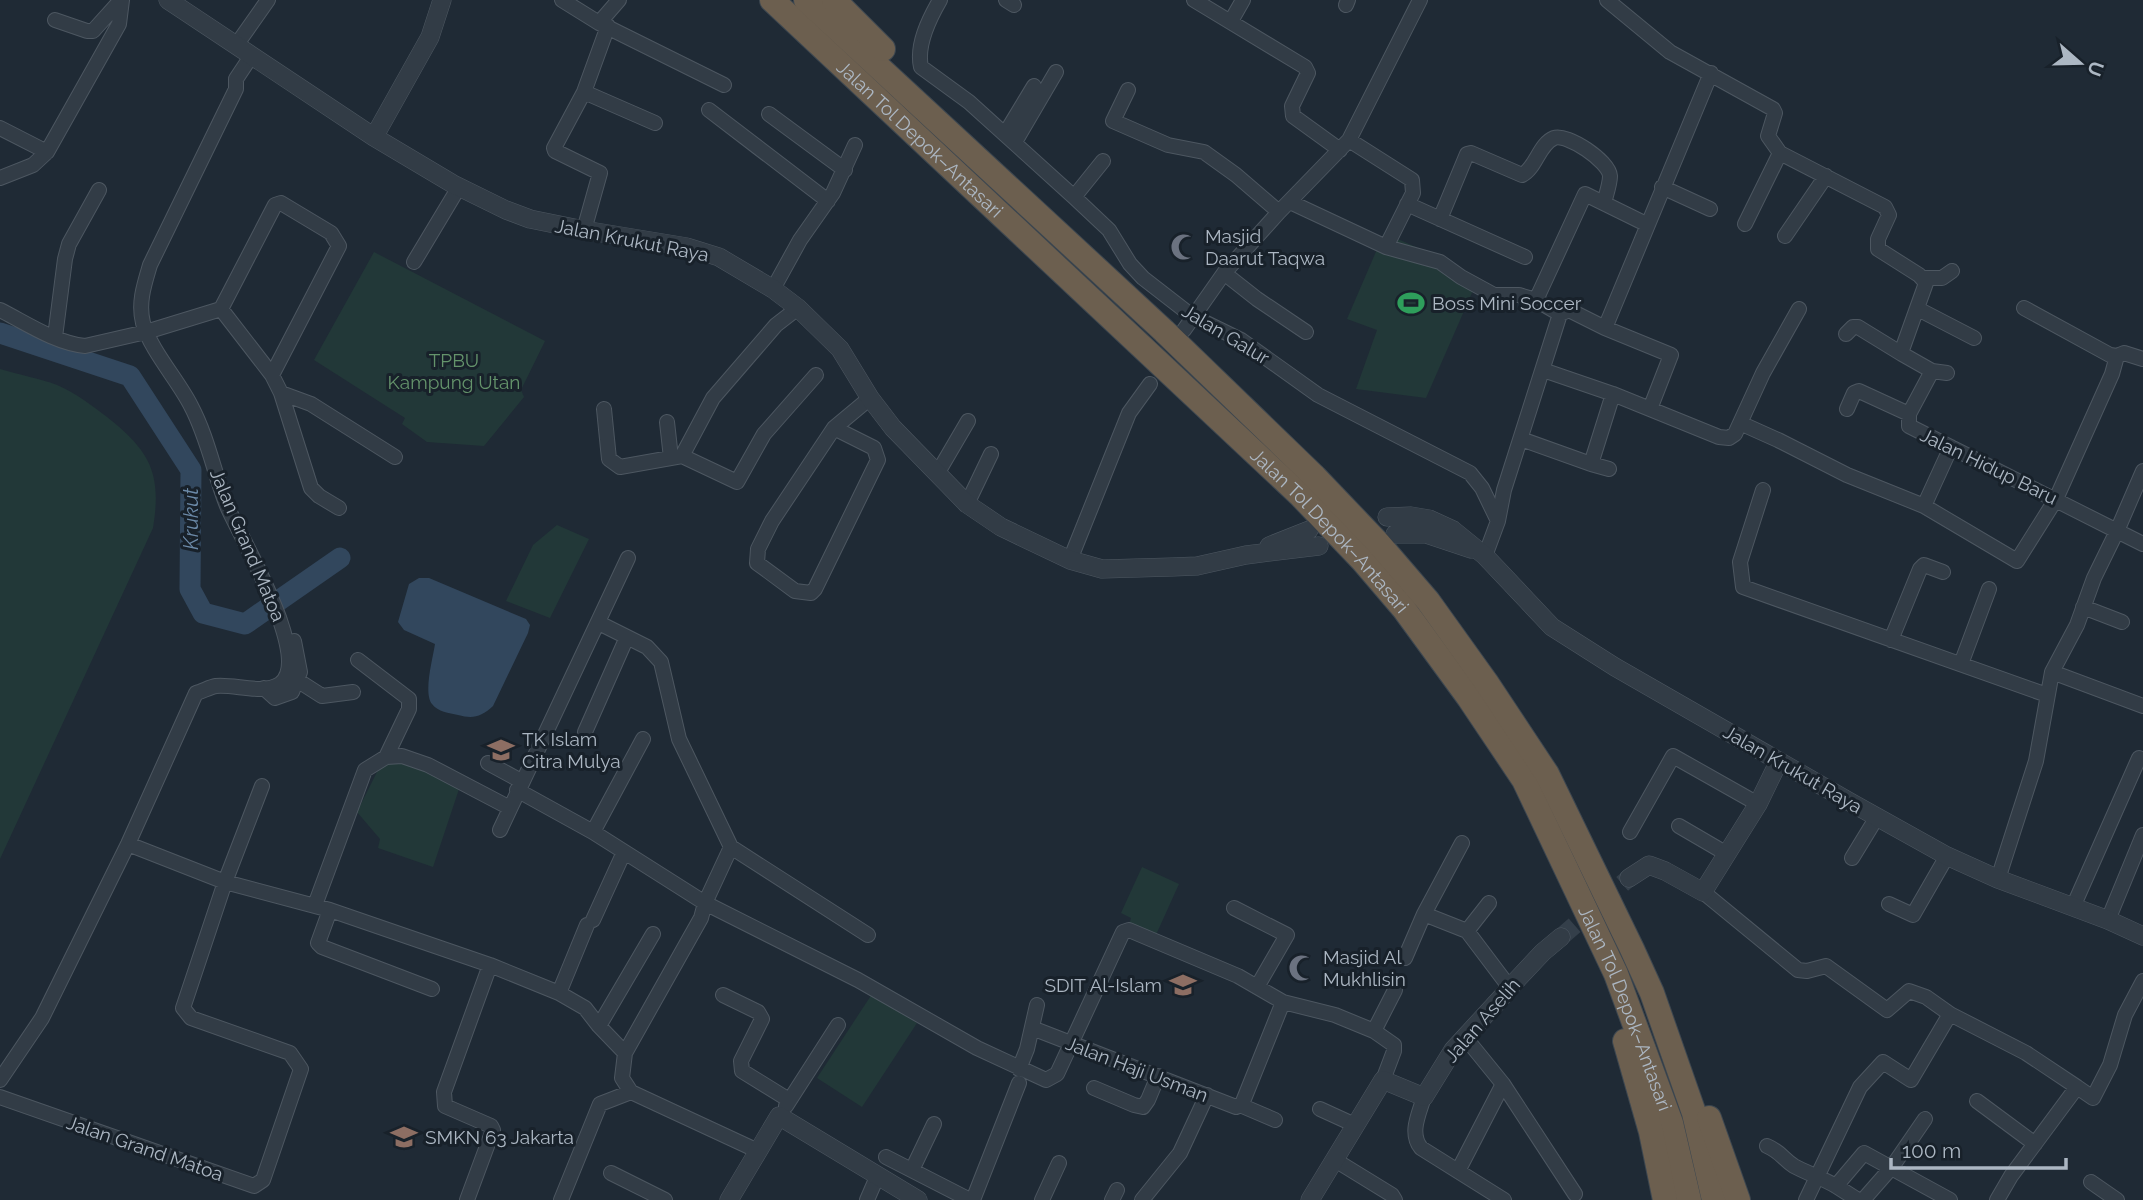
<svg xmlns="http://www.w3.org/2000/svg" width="2143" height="1200" viewBox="0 0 2143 1200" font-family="Raleway,sans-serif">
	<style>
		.green { fill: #223838 }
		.water { fill: #32475d }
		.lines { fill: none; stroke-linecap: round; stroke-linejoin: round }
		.river { stroke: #32475d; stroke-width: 21 }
		.tertiary-tunnel { stroke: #343f4a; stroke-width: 18; stroke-dasharray: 18 9; stroke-linecap: butt }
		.minor-casing { stroke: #4d5761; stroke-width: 16 }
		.tertiary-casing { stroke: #4d5761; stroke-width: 19 }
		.motorway-casing { stroke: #3d4750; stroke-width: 26 }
		.minor { stroke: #323c46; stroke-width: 14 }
		.tertiary { stroke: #323c46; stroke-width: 18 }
		.motorway { stroke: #6c5f4f; stroke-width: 24 }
		.labels { text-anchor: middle; stroke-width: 6; stroke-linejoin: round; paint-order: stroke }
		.street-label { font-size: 19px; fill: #acb7c3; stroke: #18212a }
		.poi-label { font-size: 19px; fill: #acb7c3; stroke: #18212a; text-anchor: start }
		.park-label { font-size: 19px; fill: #64936b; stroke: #18212a }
		.water-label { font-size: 21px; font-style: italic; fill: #6c8aa8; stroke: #18212a }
	</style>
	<rect width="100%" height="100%" fill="#1f2a35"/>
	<path class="green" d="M1384,233l32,14 59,39 -49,112 -70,-9 21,-59 -30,-11z
		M374,252l171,89 -24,49 3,7 -40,49 -57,-4 -25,-18 3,-6 -91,-58z
		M0,369c19,6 39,9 57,16 19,8 34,20 50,32 43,34 55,56 46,111l-153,331z
		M557,525l32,14 -39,79 -44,-17 27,-56z
		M388,750l72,36 -27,81 -55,-19 2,-9 -23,-27z
		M1142,867l37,17 -24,53 -26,-11 2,-8 -10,-5z
		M872,994l45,29 -55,84 -45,-29z"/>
	<path class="water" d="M419,578h10l97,41 4,6 -2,8 -35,73c-12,11 -20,13 -35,9 -9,-2 -20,-3 -26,-11 -9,-11 1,-46 3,-60l-31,-14 -6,-8 11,-38z"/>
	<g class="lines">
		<path class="river" d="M0,333l130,43 61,94 -1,119 13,24 42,11 95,-66"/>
		<path class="tertiary-tunnel" d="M1561,937l68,-59"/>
		<g class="minor-casing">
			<path id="minor" d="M562,0l37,23 125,62
				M940,0c-11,19 -24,45 -19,67l48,35 105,95 35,33 21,34 13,14 49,38 49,24 77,55 152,78 12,15 16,33
				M1006,0l8,5
				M1194,0l111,67 3,6 -16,33 1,10 47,34
				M1607,0l63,52 103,57 2,4 -7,23 12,17 105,54 4,8 -11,24v10l41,26 7,8 -24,67v4l30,17 -23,43v12l208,105 -23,47 -17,47 -25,47 -16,89 -38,118
				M1346,5l2,-5
				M55,20l32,11h6l28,-31
				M1231,21l12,-21
				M599,23l20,-23
				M237,44l31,-44
				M1128,90l-15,31 55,24 36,7 32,23 43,37
				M584,92l71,31
				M709,110l119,91
				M769,114l76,56
				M0,128l47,24
				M1005,134l29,-48
				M1349,140l63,40 1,13 -27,54
				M1015,142l41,-70
				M0,178l33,-13 14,-13 72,-128 3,-24
				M1662,187l48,22
				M1074,197l29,-36
				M1290,202l96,45 54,15 21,15 33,18h25l17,5 24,14
				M1407,204l118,53
				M1440,219l27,-65 4,-1 51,22c14,-7 17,-31 32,-37 13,-5 55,23 56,38 0,8 -4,19 -6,27
				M1745,224l35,-71
				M584,230l16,-57 -45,-22 -1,-3 30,-56 24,-66
				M1785,236l41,-60
				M414,262l45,-75
				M1224,273l33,26 49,33
				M1924,278h18l10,-7
				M773,289l27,-49 33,-47 22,-48
				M1536,300l49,-106 61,30
				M2024,308l86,47 7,1 7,-3 19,6
				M221,309l54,-104 6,-2 50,30 8,13 -67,129
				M1918,309l56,29
				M0,310c26,13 55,33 85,36l61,-14 75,-23 51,66 9,18 30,95 8,8 20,12
				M1605,328l66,27 -21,54
				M1184,330l40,-57 55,-61 70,-72 71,-140
				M1846,334l7,-7h5l44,27
				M55,337l10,-78 4,-15 30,-54
				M1543,370l70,24 106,43 10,1 6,-4 28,-61 36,-64
				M1932,371l15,2
				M281,393l30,11 84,53
				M604,409l5,50 11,8 62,-11 55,26 27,-48 52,-59
				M1847,409l7,-16 5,-2 50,23
				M667,422l4,36
				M1740,423l38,17 69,35 77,31 93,55 39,-62 56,-125 5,-18
				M834,428l40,20 4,12 -63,129 -4,4 -16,-2 -38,-28 1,-14 14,-28 62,-93 36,-30
				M1521,439l70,25 22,-70
				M682,456l31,-58 63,-73 22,-17
				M1591,464l18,5
				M2143,471l-26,60 26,13
				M937,474l31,-53
				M1763,490l-23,72 3,25 304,108
				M967,504l24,-50
				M1924,506l27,-59
				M1485,556l13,-35 6,-31 56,-176 9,-4 36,18 106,-255
				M1070,560l59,-147 21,-29
				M2083,607l39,15
				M599,623l48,24 14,15 18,77 52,108
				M1891,640l29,-71 4,-4 19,7
				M358,660l51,39v10l-23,48
				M1961,664l28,-75
				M2052,672l91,34
				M297,680l25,16 31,-4
				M264,688l11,10 17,-6 8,-20 -6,-31
				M585,732l42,-95
				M488,763l33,18
				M517,790l76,42 112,71 153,77 119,68 69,32 11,-6 66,-142 6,-2 109,46 45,26 52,13 39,16 20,14v6l-11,29
				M1679,826l48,28
				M500,830l128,-272
				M593,832l50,-93
				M1630,832l43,-76 85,48
				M128,844l97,38 105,28 160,55 69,28 26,15 14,18 26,27 -3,25 9,14 127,59
				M1852,858l25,-41
				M1703,892l95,78 9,1 19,-5 61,44 22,-19 17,6 24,17 76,39 51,34
				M1489,903l-22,28 43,57 2,-3
				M1889,904l24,11 34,-59
				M315,905l50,-135 21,-13 16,-1 26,9 82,43
				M2073,907l66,-149
				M1234,908l53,27 -30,52
				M330,910l-12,33 4,4 110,42
				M1424,914l38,-71
				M593,920l31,-68
				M2108,920l35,-85
				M1405,958l19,-44 43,17
				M559,993l28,-68
				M723,995l35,17 4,7 -21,42 1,10 47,29
				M599,1026l54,-92
				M1032,1028l204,79 6,-3 41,-102
				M1374,1031l21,-41
				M1464,1036l39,48 72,110
				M625,1053l76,-135 4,-15 26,-56 137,88
				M1019,1069l8,-20 10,-44
				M0,1080l42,-62 86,-174 68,-151c7,-2 14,-6 20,-7 19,-2 47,9 64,-2 34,-25 -41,-149 -53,-178 -13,-33 -19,-68 -36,-100 -13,-26 -40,-55 -48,-83 -5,-20 1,-38 7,-58l86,-176v-10l16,-24
				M1094,1088l40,17 9,2 5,-7 10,-24
				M0,1097l254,89 9,-6 38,-111 -11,-16 -99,-35 -8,-10 42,-126 37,-96
				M1424,1097c-5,17 -15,36 -3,51l83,52
				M1977,1101l58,43
				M1240,1105l35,15
				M786,1106l52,-81
				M1320,1109l35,16
				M1767,1146c14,6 16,13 27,20 13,7 28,12 42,20
				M886,1157l84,43
				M1335,1160l57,35 3,5
				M912,1170l22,-46
				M1458,1171l45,-87
				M611,1173l54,27
				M2091,1182l26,18
				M467,1200l26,-70 -2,-4 -46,-20 -1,-14 46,-127
				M561,1200l39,-96 31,-12
				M867,1200l10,-23
				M973,1200l46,-117
				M1042,1200l17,-37
				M1112,1200l5,-10
				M1142,1200l38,-47 27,-58
				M1806,1200l54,-113 23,-25 28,18 39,-66
				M1858,1200l-22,-14 28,-33 86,47
				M1863,1200l29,-33 33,-48
				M1997,1200l14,-24 66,-89 16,11 17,-33 15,-50 18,-34"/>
		</g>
		<g class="tertiary-casing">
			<path id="tertiary" d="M168,0l206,137 79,47 53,26 24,9 54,11 103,17 32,10 54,32 25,19 42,41 30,49 23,30 74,76 34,23 69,33 32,9 70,-2 25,-1 49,-11 73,-9
				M374,137l56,-100 12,-37
				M1387,517l24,-1 18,3 24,11 32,26 67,71 63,40 235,135 97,54 51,23 110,41 35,16
				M1395,534h31l45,15
				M1269,546l40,-16
				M1629,878l20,-13 16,6 38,21 55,-88 21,-43
				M1512,985l31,-33 18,-15
				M729,1200l50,-84 139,84
				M1310,1200l73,-120 41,17 29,-47 57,-62"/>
		</g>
		<g class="motorway-casing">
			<g id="motorway">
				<path id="s1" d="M772,0l528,495 63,66 41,48 65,89 55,82 92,194 55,149 18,77"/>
				<path d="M806,0l358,331 151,146 64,67 49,57 58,81 61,92 85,175 20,44 42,120 20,87"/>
				<path d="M834,0l49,49"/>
				<path d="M1625,1041l26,91 14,68"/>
				<path d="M1709,1118l29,82"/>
			</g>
		</g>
		<use href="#minor" class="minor"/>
		<use href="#tertiary" class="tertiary"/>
		<use href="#motorway" class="motorway"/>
	</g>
	<defs>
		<g id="mosque-bare" transform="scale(2.1)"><path d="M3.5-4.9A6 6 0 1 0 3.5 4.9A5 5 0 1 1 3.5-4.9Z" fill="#6b7280" stroke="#18212a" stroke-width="2.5" paint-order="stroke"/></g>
		<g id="stadium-bare" transform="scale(2.1)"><path d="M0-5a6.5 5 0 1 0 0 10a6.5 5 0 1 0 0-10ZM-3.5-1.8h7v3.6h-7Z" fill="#2e9e5b" stroke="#18212a" stroke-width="2.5" paint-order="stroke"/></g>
		<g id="school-bare" transform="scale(2.1)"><path d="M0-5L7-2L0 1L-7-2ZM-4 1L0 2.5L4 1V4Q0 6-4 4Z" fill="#8d6e63" stroke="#18212a" stroke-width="2.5" paint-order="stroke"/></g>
	</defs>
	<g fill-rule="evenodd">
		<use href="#mosque-bare" x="1184" y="247"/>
		<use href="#stadium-bare" x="1411" y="303"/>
		<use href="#school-bare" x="501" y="750"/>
		<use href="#mosque-bare" x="1302" y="968"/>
		<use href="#school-bare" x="1183" y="985"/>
		<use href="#school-bare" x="404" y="1137"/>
	</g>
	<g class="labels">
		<g class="street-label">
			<text dy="7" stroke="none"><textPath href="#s1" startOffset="203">Jalan Tol Depok–Antasari</textPath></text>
			<text transform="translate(632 240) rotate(11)" y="7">Jalan Krukut Raya</text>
			<text transform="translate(1226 334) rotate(31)" y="7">Jalan Galur</text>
			<text transform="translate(1989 466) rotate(26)" y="7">Jalan Hidup Baru</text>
			<text dy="7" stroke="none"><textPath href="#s1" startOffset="770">Jalan Tol Depok–Antasari</textPath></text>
			<text transform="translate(248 545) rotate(67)" y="7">Jalan Grand Matoa</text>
			<text transform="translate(1793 769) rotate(30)" y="7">Jalan Krukut Raya</text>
			<text dy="7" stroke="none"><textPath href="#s1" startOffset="1337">Jalan Tol Depok–Antasari</textPath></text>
			<text transform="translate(1482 1020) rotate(-49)" y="7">Jalan Aselih</text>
			<text transform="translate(1137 1069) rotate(21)" y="7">Jalan Haji Usman</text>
			<text transform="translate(145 1148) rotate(19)" y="7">Jalan Grand Matoa</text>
		</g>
		<g class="poi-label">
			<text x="1205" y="243">Masjid<tspan x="1205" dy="22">Daarut Taqwa</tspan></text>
			<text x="1432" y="310">Boss Mini Soccer</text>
			<text x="522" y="746">TK Islam<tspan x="522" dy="22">Citra Mulya</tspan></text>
			<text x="1323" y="964">Masjid Al<tspan x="1323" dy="22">Mukhlisin</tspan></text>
			<text x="1162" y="992" text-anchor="end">SDIT Al-Islam</text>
			<text x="425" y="1144">SMKN 63 Jakarta</text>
		</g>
		<g class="park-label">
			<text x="454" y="367">TPBU<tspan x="454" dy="22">Kampung Utan</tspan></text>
		</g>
		<g class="water-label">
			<text transform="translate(191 519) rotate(-90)" y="7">Krukut</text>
		</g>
	</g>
	<g transform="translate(2080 63) rotate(110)" stroke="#18212a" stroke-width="5" paint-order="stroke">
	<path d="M0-5L12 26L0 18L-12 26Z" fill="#acb7c3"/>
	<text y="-10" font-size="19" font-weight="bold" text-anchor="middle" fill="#acb7c3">U</text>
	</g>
	<path d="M1891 1158v10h175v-10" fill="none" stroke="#acb7c3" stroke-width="3.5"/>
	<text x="1902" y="1158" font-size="21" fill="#acb7c3" stroke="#18212a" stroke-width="5" paint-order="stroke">100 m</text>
</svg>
